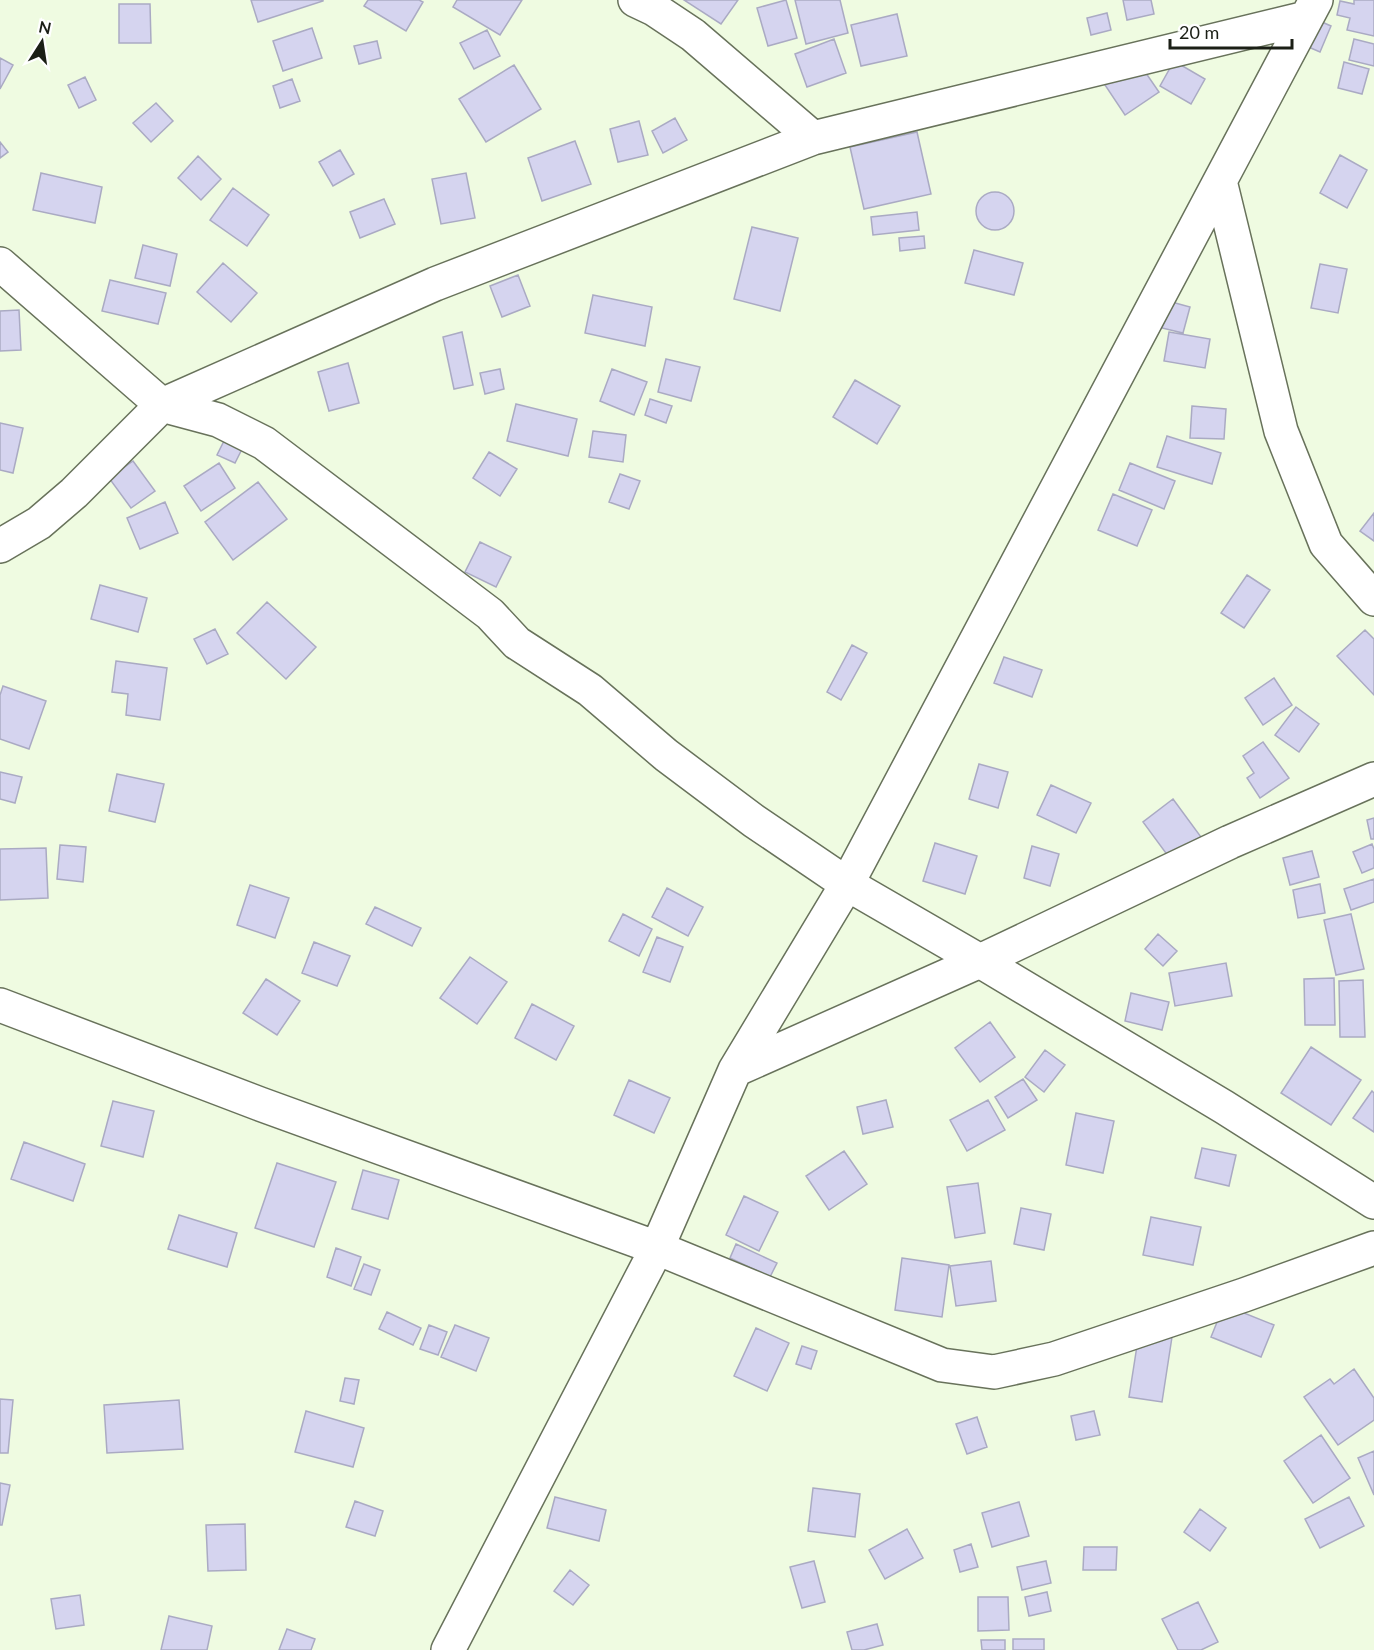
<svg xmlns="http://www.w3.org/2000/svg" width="1374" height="1650" viewBox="0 0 1374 1650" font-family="Lato,sans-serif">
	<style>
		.building { fill: #d5d4ef; stroke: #aaaac3; stroke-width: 1.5 }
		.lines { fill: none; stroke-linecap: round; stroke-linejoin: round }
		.minor-casing { stroke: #68725b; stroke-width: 36 }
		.minor { stroke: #fff; stroke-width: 33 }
	</style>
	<rect width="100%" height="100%" fill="#effbe1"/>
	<path class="building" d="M251,0h72v1l-65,21z
		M368,0h51l4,2 -17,29 -42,-25z
		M457,0h65l-22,35 -47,-28z
		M684,0h54l-17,24z
		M786,0l11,38 -29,8 -11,-38z
		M795,0h45l8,33 -42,11z
		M1123,0h28l3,14 -27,6z
		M1354,0h20v36l-27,-6 3,-12 -13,-3 3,-14 14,3z
		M119,4h31l1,39h-32z
		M1107,13l4,17 -20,5 -4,-17z
		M897,14l10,42 -46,10 -10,-41z
		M1315,19l16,7 -11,26 -16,-7z
		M312,28l10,30 -39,13 -10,-30z
		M487,30l13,26 -26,13 -14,-26z
		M834,39l12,34 -39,14 -12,-33z
		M1354,39l20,5v22l-25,-6z
		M377,41l4,17 -22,6 -5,-18z
		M0,58l13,7 -13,24z
		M1174,61l31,18 -14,25 -31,-18z
		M1344,62l25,7 -7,25 -24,-6z
		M1139,63l20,29 -34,23 -20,-30z
		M514,65l27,44 -55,33 -27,-43z
		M85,77l11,23 -17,8 -11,-23z
		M292,79l8,22 -20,7 -7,-22z
		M156,103l17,18 -22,21 -18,-19z
		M675,118l12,22 -24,13 -11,-22z
		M639,121l9,34 -30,7 -8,-33z
		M917,132l14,62 -67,15 -14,-62z
		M575,141l16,43 -49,17 -14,-43z
		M0,142l8,10 -8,6z
		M340,150l14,24 -21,12 -14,-24z
		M1340,155l27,15 -20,38 -27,-15z
		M198,156l23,23 -20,21 -23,-22z
		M41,173l61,14 -7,36 -62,-13z
		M466,173l9,45 -34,6 -9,-45z
		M233,188l36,27 -22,31 -37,-26z
		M976 211a19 19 0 1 1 38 0a19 19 0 1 1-38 0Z
		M384,199l11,25 -35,14 -10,-26z
		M917,212l2,18 -46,5 -2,-18z
		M752,227l46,11 -18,73 -46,-12z
		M924,236l1,12 -25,3 -1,-13z
		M143,245l34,9 -7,32 -35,-8z
		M974,250l49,13 -9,32 -49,-12z
		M223,263l34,30 -26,29 -34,-30z
		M1320,264l27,5 -9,44 -27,-5z
		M518,275l12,31 -28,11 -12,-31z
		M110,280l56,13 -8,31 -56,-13z
		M593,295l59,12 -7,39 -60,-13z
		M1168,301l22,6 -7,26 -21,-5z
		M19,310l2,40 -21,1v-40z
		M462,332l11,53 -19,4 -11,-52z
		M1169,332l41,7 -5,29 -41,-7z
		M666,359l34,8 -9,34 -33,-9z
		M348,363l11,40 -30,8 -11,-39z
		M500,369l4,20 -19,5 -5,-21z
		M612,369l35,13 -13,33 -34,-14z
		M855,380l45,26 -23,38 -44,-27z
		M650,399l22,7 -6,17 -21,-8z
		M516,404l61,15 -9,37 -61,-15z
		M1192,406l34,3 -2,30 -34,-1z
		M0,423l23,5 -10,45 -13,-3z
		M593,431l33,4 -3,27 -34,-5z
		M1167,436l54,17 -9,31 -55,-17z
		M226,437l18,8 -9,18 -18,-8z
		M489,452l28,17 -17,27 -27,-18z
		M133,461l22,30 -24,17 -22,-30z
		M219,463l16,25 -34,23 -17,-25z
		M1130,463l45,18 -11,28 -45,-19z
		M620,474l20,7 -11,28 -20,-7z
		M258,482l29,37 -54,41 -28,-38z
		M1113,494l39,16 -15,36 -39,-16z
		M165,502l13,31 -38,16 -13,-31z
		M1374,513v28l-14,-10z
		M480,542l31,15 -15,30 -31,-15z
		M1247,575l23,15 -26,38 -23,-15z
		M100,585l47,13 -9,34 -47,-13z
		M267,602l49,45 -30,32 -49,-46z
		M215,629l13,25 -21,10 -13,-25z
		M1365,630l9,9v56l-37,-39z
		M852,645l15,8 -26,47 -14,-8z
		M1004,657l38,13 -10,27 -38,-14z
		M116,661l51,7 -7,52 -34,-5 2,-21 -16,-2z
		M1274,678l18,27 -29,20 -18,-27z
		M3,686l43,15 -17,48 -29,-10v-44z
		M1296,707l23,17 -20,28 -24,-17z
		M1263,742l26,36 -29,20 -13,-20 7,-5 -11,-17z
		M979,764l29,8 -10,36 -29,-9z
		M0,772l22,5 -7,26 -15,-4z
		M117,774l47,10 -9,38 -46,-11z
		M1051,785l40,18 -15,30 -39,-18z
		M1173,799l28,38 -30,23 -28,-38z
		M1374,818v21h-3l-4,-19z
		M935,843l42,13 -12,38 -42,-13z
		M1372,844l2,5v19l-12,5 -9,-21z
		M60,845l26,2 -3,35 -26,-3z
		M1032,846l27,8 -9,32 -26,-8z
		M46,848l2,50 -48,2v-51z
		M1312,851l7,26 -29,8 -7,-27z
		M1374,879v23l-23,8 -7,-21z
		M1320,884l5,29 -27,5 -5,-28z
		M250,885l39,13 -14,40 -38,-13z
		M667,888l36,19 -15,29 -36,-19z
		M375,907l46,21 -9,18 -46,-22z
		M623,914l29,15 -13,27 -30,-15z
		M1351,914l13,55 -28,6 -12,-55z
		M1158,934l19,17 -14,15 -18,-17z
		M657,937l26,10 -13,35 -27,-10z
		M314,942l36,14 -13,30 -35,-13z
		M470,957l37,25 -30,42 -37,-26z
		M1226,963l6,33 -57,10 -6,-33z
		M1334,978l1,47h-30l-1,-46z
		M266,979l34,22 -23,34 -34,-22z
		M1363,980l2,57h-25l-1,-56z
		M1131,993l38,9 -7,28 -37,-9z
		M532,1004l42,22 -18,34 -41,-22z
		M990,1022l25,35 -35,25 -25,-34z
		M1311,1047l50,33 -30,45 -50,-32z
		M1045,1050l20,15 -21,27 -19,-15z
		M1023,1079l14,21 -29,18 -13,-21z
		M629,1080l41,18 -16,35 -40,-18z
		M1372,1091l2,2v39l-21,-14z
		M886,1100l7,27 -30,7 -6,-27z
		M988,1100l17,30 -38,21 -17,-31z
		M113,1101l41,10 -11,46 -42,-11z
		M1076,1113l38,8 -11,52 -37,-8z
		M24,1142l61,22 -12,37 -62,-22z
		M1202,1148l34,7 -7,31 -34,-8z
		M844,1151l23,33 -38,26 -23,-34z
		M277,1163l59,19 -22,65 -59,-19z
		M363,1170l36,10 -11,39 -36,-10z
		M978,1183l7,50 -30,5 -8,-51z
		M744,1196l34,16 -19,39 -33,-16z
		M1021,1208l30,6 -7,36 -30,-6z
		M179,1215l58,18 -10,34 -59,-18z
		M1151,1217l50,10 -8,38 -50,-10z
		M736,1244l41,19 -7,14 -40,-19z
		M336,1248l25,9 -10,29 -24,-9z
		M902,1258l47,7 -7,52 -47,-7z
		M991,1261l5,40 -40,5 -6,-40z
		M364,1264l16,6 -9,25 -17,-6z
		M1224,1305l50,20 -13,32 -50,-20z
		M387,1312l34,16 -8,17 -34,-16z
		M429,1325l18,7 -9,23 -18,-6z
		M455,1325l34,13 -13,33 -35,-14z
		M756,1328l33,15 -22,48 -33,-15z
		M1139,1333l33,4 -10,65 -33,-5z
		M802,1346l15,5 -6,18 -15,-5z
		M1354,1369l20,29v22l-36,25 -34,-48 26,-18 4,5z
		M345,1378l14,2 -5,24 -14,-3z
		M0,1399l13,1 -5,53h-8z
		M179,1400l4,49 -76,4 -3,-48z
		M306,1411l58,17 -11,39 -58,-15z
		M1094,1411l6,24 -24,5 -5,-24z
		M977,1417l10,30 -20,7 -11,-30z
		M1321,1435l29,43 -37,25 -29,-42z
		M1374,1451v44l-16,-37z
		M0,1483l10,2 -8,40h-2z
		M813,1488l47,6 -5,43 -47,-6z
		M555,1497l51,13 -7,31 -52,-13z
		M1349,1497l15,29 -44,22 -15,-29z
		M355,1501l28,10 -8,25 -29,-9z
		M1019,1502l10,34 -37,11 -10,-34z
		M1200,1509l26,19 -16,23 -26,-19z
		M245,1524l1,46 -38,1 -2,-46z
		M907,1529l16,29 -38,21 -16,-29z
		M971,1544l7,23 -18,5 -6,-22z
		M1084,1547h33l-1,23h-33z
		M814,1561l11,41 -23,6 -12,-41z
		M1046,1561l5,22 -29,7 -5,-23z
		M570,1570l19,15 -16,20 -19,-14z
		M1047,1592l4,19 -22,5 -4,-19z
		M80,1595l4,30 -28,4 -5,-30z
		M978,1597h30l1,33 -31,1z
		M1198,1602l20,40 -17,8h-23l-16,-31z
		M169,1616l43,10 -5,24h-46z
		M877,1624l6,21 -19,5h-12l-5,-18z
		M287,1629l28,10 -4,11h-32z
		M1013,1639h31v11h-31z
		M981,1640h24v10h-23z"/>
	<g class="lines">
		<g class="minor-casing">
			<path id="minor" d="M635,0l19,9 39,26 120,103
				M1220,181l61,250 45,113 48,55
				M0,264l162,141 56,15 46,23 226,171 27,29 73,47 76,65 88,66 93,63 133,77 244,146 150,95
				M0,546l39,-23 35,-30 88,-88 273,-121 378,-146 493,-120
				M0,1005l260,99 397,144 285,117 52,7 60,-13 190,-64 130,-47
				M735,1070l245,-109 250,-119 144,-63
				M448,1650l209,-402 78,-178 112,-186 469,-884"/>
		</g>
		<use href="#minor" class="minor"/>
	</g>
	<g transform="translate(42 42) rotate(12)" stroke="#ffffff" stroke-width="4.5" paint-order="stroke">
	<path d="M0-4.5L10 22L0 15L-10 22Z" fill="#1b1f16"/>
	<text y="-9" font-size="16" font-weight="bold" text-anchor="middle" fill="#1b1f16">N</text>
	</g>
	<path d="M1170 39v9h122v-9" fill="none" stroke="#1b1f16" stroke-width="3"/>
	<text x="1179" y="39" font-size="18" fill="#1b1f16" stroke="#ffffff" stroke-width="4.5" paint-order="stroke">20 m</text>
</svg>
